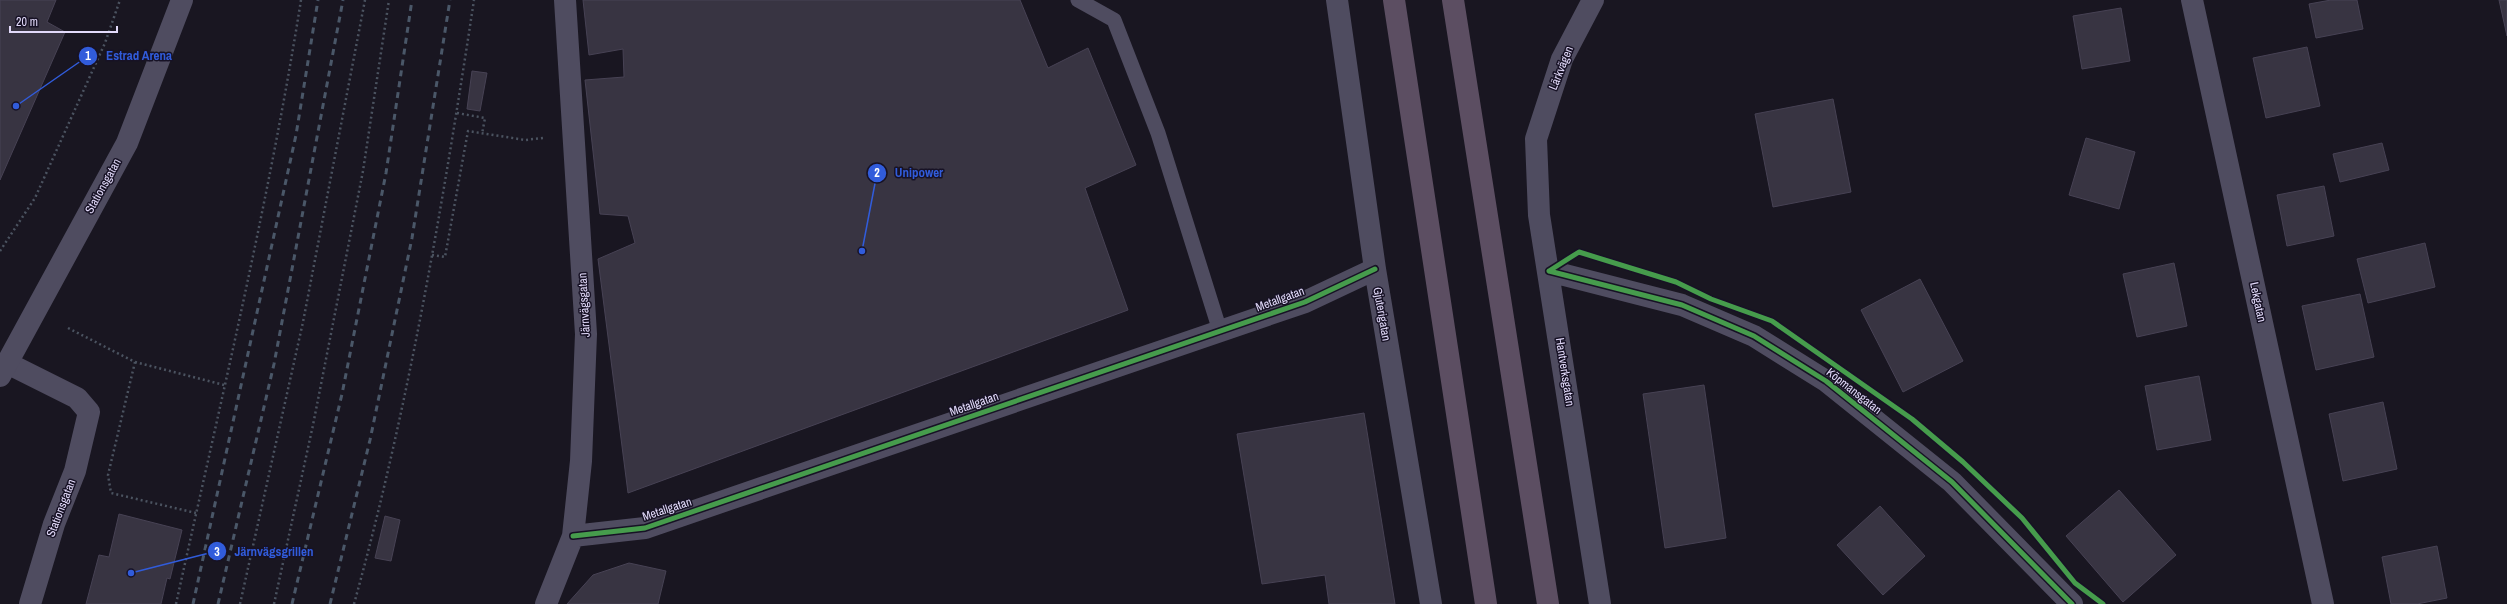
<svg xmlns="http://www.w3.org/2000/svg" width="2507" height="604" viewBox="0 0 2507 604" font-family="'Archivo Narrow',sans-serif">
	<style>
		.building { fill: #383442; stroke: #474254 }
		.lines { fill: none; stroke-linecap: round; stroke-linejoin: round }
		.path { stroke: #4b5360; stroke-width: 2.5; stroke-dasharray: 2 3; stroke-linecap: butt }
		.service { stroke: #4f4c60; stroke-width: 15 }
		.minor { stroke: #4f4c60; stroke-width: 22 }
		.tertiary { stroke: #4f4c60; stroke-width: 22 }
		.trunk { stroke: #5c4e62; stroke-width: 22 }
		.rail { stroke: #4a5768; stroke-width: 3; stroke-dasharray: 6 5; stroke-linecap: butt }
		.cycleway-casing { stroke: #171225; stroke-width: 8 }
		.cycleway { stroke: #469c4c; stroke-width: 5 }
		.labels { text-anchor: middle; stroke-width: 3; stroke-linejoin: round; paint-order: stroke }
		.street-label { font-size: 12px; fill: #e2dafa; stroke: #171225 }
		.leader { fill: none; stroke: #315cdb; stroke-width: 1.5 }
		.callout-dot { fill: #315cdb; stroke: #171225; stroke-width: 1.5 }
		.mark-label { font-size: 12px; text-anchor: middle; font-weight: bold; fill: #fff }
		.callout-label { font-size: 13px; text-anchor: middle; font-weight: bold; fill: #315cdb; stroke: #171225; stroke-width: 3; stroke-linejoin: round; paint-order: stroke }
	</style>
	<rect width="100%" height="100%" fill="#191621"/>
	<path class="building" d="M0,0h56l-9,22 18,10 -65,148z
		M583,0h437l28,68 40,-20 48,117 -51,23 43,122 -500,183 -30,-234 37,-16 -7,-27 -28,-2 -15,-134 39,-3 -1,-28 -34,6z
		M2331,0h26l6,29 -47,9 -7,-34z
		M2499,0h8v36z
		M2121,8l9,53 -48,8 -9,-53z
		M2307,47l13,59 -54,12 -13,-60z
		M472,71l15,2 -7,38 -13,-2z
		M1833,99l18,93 -78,15 -18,-93z
		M2086,138l49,14 -16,57 -50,-14z
		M2382,143l7,27 -49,12 -7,-28z
		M2324,186l10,50 -47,10 -10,-51z
		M2425,243l10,44 -67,16 -11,-44z
		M2174,263l13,63 -50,11 -14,-63z
		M1920,279l43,82 -60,31 -42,-82z
		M2360,294l14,63 -58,13 -14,-64z
		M2199,376l12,64 -54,10 -12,-64z
		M1704,385l22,153 -61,10 -22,-154z
		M2383,402l14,67 -54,12 -14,-67z
		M1364,413l31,191h-66l-4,-29 -63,9 -25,-150z
		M2119,490l57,65 -53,47 -57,-66z
		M1880,506l45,50 -42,39 -46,-50z
		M119,514l63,16 -12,49 -3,-1 -6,26h-75l13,-49 10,2z
		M385,516l15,4 -9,41 -16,-3z
		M2437,546l10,52 -30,6h-26l-9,-47z
		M629,563l37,8 -8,33h-91l26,-29z"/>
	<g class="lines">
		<path class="path" d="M457,113l28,5 -3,16
			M0,251l35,-53 70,-155 15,-43
			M432,255l13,2 23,-126 57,9 18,-2
			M68,328l67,34 -27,113 3,18 85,20
			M135,362l89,23
			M176,604c44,-200 93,-402 125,-604
			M240,604l63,-282 62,-322
			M274,604l39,-179 50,-254 26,-171
			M354,604c55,-198 89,-401 120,-604"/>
		<path class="service" d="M1078,0l36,20 44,113 62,198"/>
		<path class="minor" d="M1337,0l38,269 56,335
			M1593,0l-31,59 -26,80 3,76 61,389
			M2192,0l131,604
			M1549,271l133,34 72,31 72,45 126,101 120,122
			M7,363l70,35 12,14 -14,59 -21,53 -24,80
			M573,536l72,-8 660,-226 70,-33
			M546,604l27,-68 8,-75 5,-127 -21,-334"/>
		<path class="tertiary" d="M0,376l127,-233 55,-143"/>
		<path class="trunk" d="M1394,0l92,604
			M1453,0l95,604"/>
		<path class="rail" d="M193,604l103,-469 22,-135
			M218,604l56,-240 69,-364
			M292,604l50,-210 44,-221 26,-173
			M330,604l40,-164 42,-202 38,-238"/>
		<g class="cycleway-casing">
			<path id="cycleway" d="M1549,271l30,-19 97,30 35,17 61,22 140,98 51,43 59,56 53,65 28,21
				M1549,271l133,34 72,31 72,45 126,101 120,122
				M573,536l72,-8 660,-226 70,-33"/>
		</g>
		<use href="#cycleway" class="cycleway"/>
	</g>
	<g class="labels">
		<g class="street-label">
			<text transform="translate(1561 68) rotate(-68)" y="4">Lärkvägen</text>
			<text transform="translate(103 186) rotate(-61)" y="4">Stationsgatan</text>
			<text transform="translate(1280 299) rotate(-20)" y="4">Metallgatan</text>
			<text transform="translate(2258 302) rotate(78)" y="4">Lekgatan</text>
			<text transform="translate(584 305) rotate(-93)" y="4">Järnvägsgatan</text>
			<text transform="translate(1382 314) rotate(80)" y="4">Gjuterigatan</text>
			<text transform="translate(1565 372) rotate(81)" y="4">Hantverksgatan</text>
			<text transform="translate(1854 391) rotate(38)" y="4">Köpmansgatan</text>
			<text transform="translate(974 404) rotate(-19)" y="4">Metallgatan</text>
			<text transform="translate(61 508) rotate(-69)" y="4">Stationsgatan</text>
			<text transform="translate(667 509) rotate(-18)" y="4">Metallgatan</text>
		</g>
	</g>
	<path class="leader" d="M16 106L88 56M862 251L877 173M131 573L217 551"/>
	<g class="callout-dot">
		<circle cx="16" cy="106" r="4"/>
		<circle cx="862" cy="251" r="4"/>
		<circle cx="131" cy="573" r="4"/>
		<circle cx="88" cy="56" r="10"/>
		<circle cx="877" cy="173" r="10"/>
		<circle cx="217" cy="551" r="10"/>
	</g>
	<g class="mark-label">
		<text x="88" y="60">1</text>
		<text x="877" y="177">2</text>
		<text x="217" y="556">3</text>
	</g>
	<g class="callout-label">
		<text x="139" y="60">Estrad Arena</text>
		<text x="919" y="177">Unipower</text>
		<text x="274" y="556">Järnvägsgrillen</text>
	</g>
	<path d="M10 26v6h107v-6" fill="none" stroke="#e2dafa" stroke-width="2"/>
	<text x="16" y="26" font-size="12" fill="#e2dafa" stroke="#171225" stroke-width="3" paint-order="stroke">20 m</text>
</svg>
